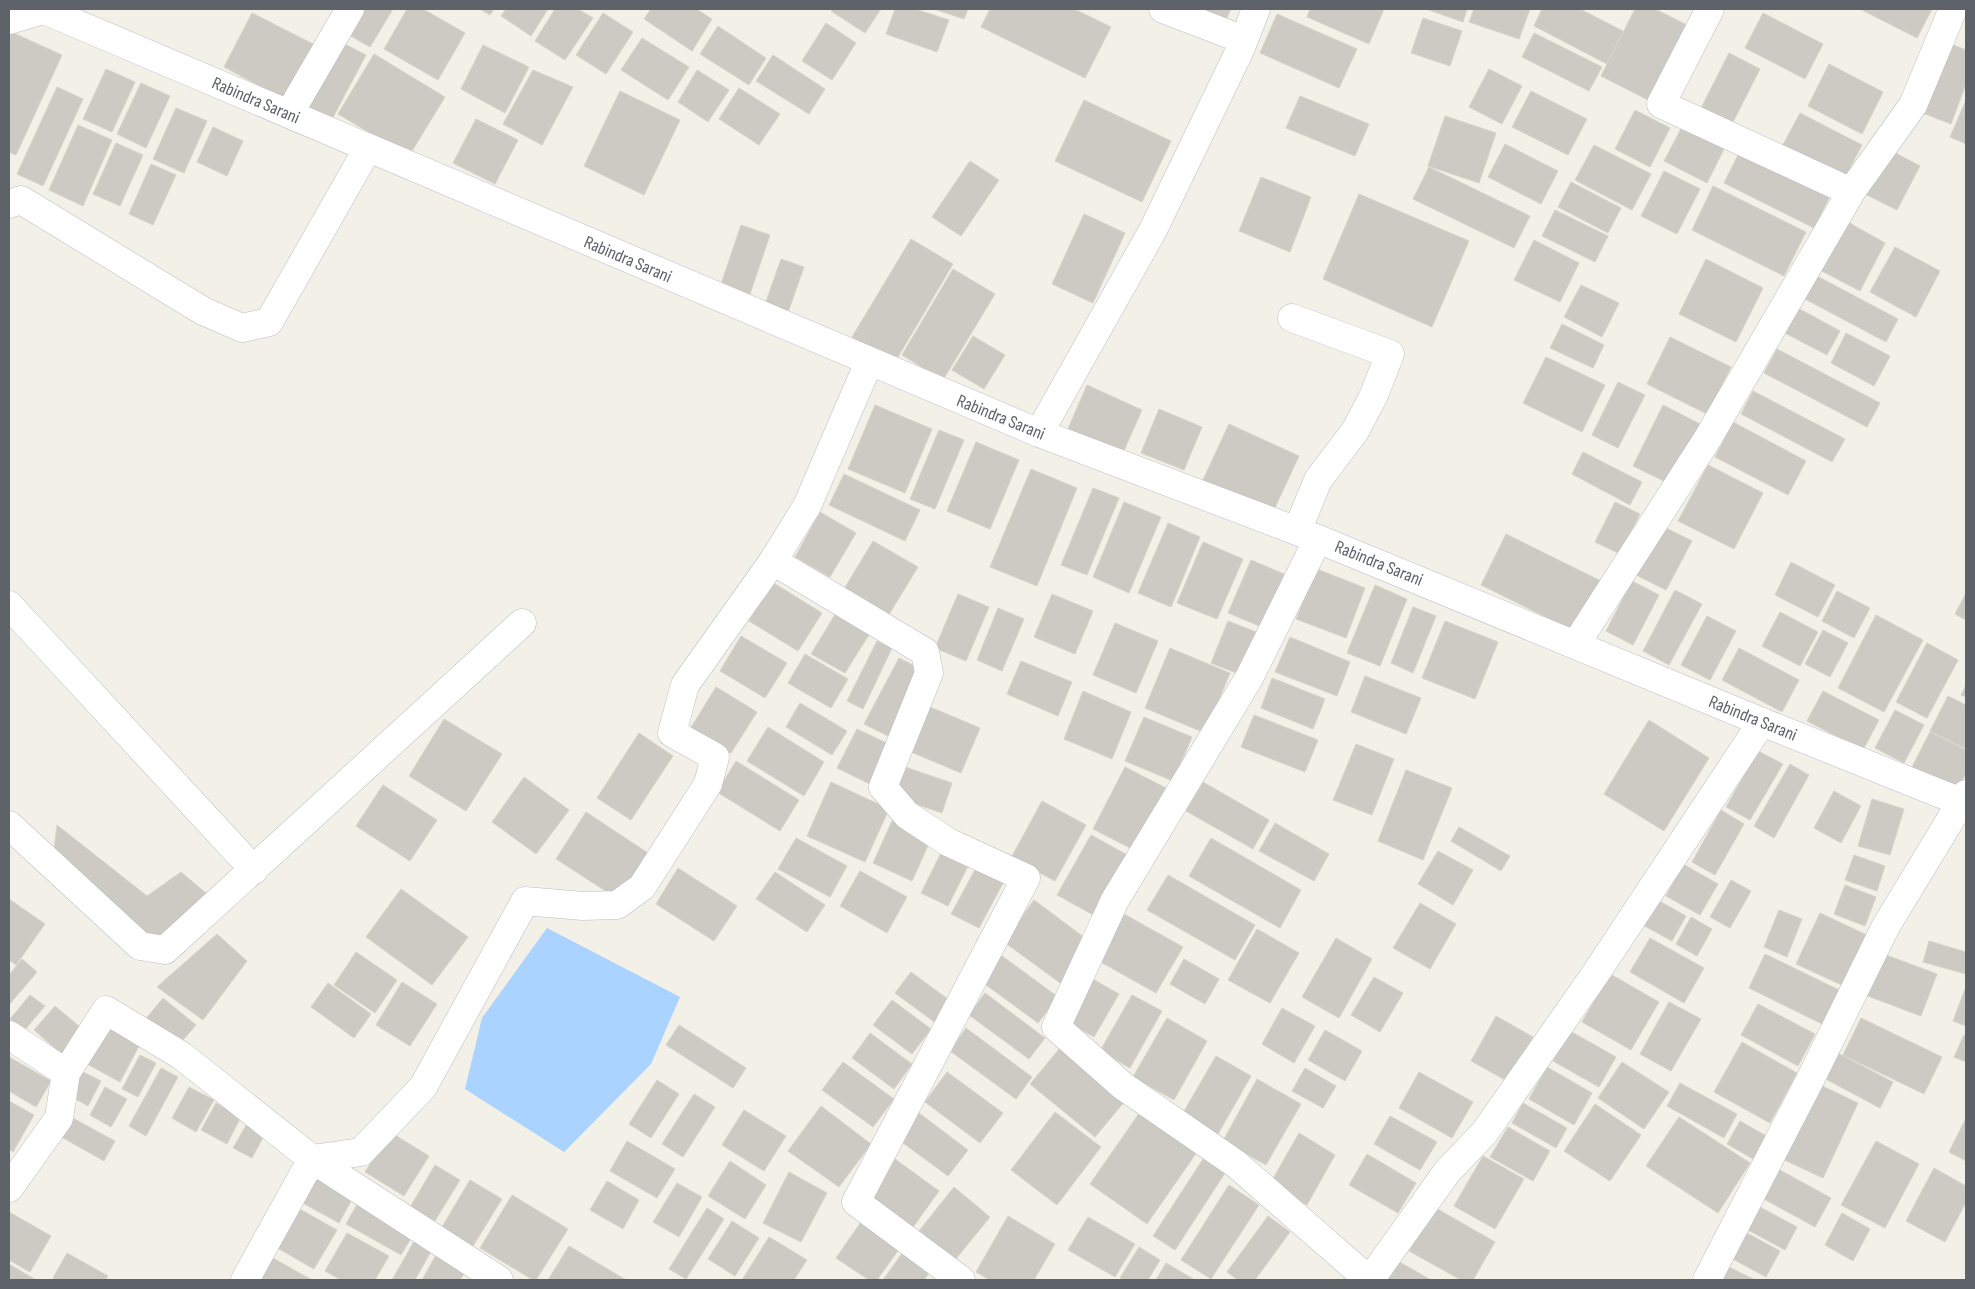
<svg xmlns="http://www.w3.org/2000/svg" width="1975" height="1289" viewBox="0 0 1975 1289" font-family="'Sofia Sans Condensed',sans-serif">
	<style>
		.water { fill: #aad3ff }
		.building { fill: #cdcac4; stroke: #d7d3c5 }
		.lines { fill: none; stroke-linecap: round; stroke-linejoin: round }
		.street-casing { stroke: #bbbec3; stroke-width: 29 }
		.secondary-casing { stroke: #bcbfc6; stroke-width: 29 }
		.street { stroke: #fff; stroke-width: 28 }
		.secondary { stroke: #fff; stroke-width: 28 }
		.labels { text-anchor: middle; stroke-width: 4; stroke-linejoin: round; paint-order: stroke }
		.street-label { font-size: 18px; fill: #5e6269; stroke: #fff }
	</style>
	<rect width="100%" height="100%" fill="#f2f0e7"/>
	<path class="water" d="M547,928l133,69 -29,67 -87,88 -99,-63 17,-71z"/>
	<path class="building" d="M365,9h28l-23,38 -21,-12z
		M407,9h16l42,24 -27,47 -54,-31z
		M480,9h14l-4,6z
		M506,9h42l-17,27 -30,-20z
		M555,9h23l15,9 -28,42 -30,-19z
		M651,9h45l16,10 -20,32 -48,-32z
		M833,9h48l-16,24 -34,-22z
		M895,9h20l34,11 -12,32 -51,-18z
		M934,9h34l-4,10z
		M990,9h84l37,18 -26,51 -104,-51z
		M1177,9h54l-10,21z
		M1310,9h74l-15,35 -62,-27z
		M1426,9h41l-4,13z
		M1474,9h56l-11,30 -50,-17z
		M1542,9h38l43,22 -16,33 -73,-38z
		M1635,9h20l32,16 -39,75 -47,-24z
		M1860,9h72l-15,29z
		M252,13l65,33 -29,55 -64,-34z
		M603,13l30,19 -27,42 -30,-19z
		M1763,13l60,31 -18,35 -60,-31z
		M1277,14l80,35 -18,39 -79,-35z
		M1423,18l39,13 -12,35 -39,-13z
		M826,23l30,20 -24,37 -30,-19z
		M718,26l48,32 -17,27 -49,-31z
		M9,31l53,24 -46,100 -7,-3z
		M1534,33l68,34 -13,24 -67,-34z
		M642,38l47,29 -21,33 -47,-30z
		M335,39l31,16 -35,66 -30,-17z
		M1946,42l20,8v34l-15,40 -31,-12z
		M483,45l46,22 -24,46 -44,-24z
		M1729,53l31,16 -31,61 -31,-16z
		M374,54l71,43 -36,59 -71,-42z
		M773,55l52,34 -16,25 -53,-33z
		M1829,64l54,28 -21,42 -54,-28z
		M106,69l29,13 -23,50 -29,-13z
		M1489,69l33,17 -20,38 -33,-17z
		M533,70l40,17 -31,58 -39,-21z
		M697,70l32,20 -21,32 -30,-20z
		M141,83l29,13 -24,52 -29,-14z
		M57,87l26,12 -40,87 -26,-12z
		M739,88l41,26 -21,31 -40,-26z
		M620,91l60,29 -36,75 -60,-29z
		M1531,91l56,28 -19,36 -56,-28z
		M1300,96l69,28 -14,32 -69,-28z
		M1084,100l87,41 -29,61 -87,-41z
		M1966,100v44l-16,-7z
		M176,108l31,13 -23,52 -31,-14z
		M1635,110l35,18 -20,39 -35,-18z
		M1800,113l62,32 -21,40 -63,-31z
		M1445,116l51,17 -17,50 -51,-17z
		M476,119l42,21 -23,44 -42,-21z
		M78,125l34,15 -29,66 -34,-16z
		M1683,125l42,22 -18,36 -43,-22z
		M213,127l30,14 -16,35 -30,-14z
		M116,143l27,12 -23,51 -27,-12z
		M1505,144l53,27 -17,33 -53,-27z
		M1594,145l57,29 -19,36 -57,-30z
		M1742,147l90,45 -18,36 -90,-45z
		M1888,149l32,17 -23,44 -32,-16z
		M970,161l29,19 -38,56 -29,-19z
		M151,164l25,11 -23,50 -24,-11z
		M1429,167l101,49 -16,32 -101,-49z
		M1664,171l36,18 -23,45 -36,-18z
		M1261,177l50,20 -21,55 -51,-21z
		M1571,182l50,26 -13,25 -50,-26z
		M1713,186l93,46 -22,44 -92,-46z
		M1359,194l110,47 -37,86 -109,-48z
		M1555,210l53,26 -13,26 -53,-26z
		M1084,214l41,19 -32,70 -41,-19z
		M1846,221l39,22 -25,48 -40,-21z
		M741,225l29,10 -21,62 -29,-10z
		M911,239l42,25 -58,98 -43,-25z
		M1534,240l45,23 -19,39 -46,-22z
		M1895,247l45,24 -24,46 -46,-25z
		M781,259l23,8 -18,51 -23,-8z
		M1706,259l57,29 -27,54 -57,-28z
		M953,269l42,25 -52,86 -41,-25z
		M1817,276l81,43 -12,23 -81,-43z
		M1581,285l38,18 -17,34 -38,-20z
		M1796,307l44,24 -13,24 -44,-23z
		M1562,324l42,21 -11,23 -43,-20z
		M1846,333l44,23 -16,30 -43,-23z
		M973,336l32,19 -21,34 -32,-19z
		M1670,337l61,30 -24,47 -60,-30z
		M1777,349l103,54 -13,24 -103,-54z
		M1546,357l59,28 -23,47 -59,-29z
		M1618,382l27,13 -27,53 -26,-13z
		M1087,385l55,25 -20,45 -55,-24z
		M1753,391l92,48 -13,23 -91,-48z
		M875,405l57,24 -27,64 -57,-24z
		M1663,405l41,21 -30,60 -41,-20z
		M1159,409l43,18 -18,43 -43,-17z
		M1733,422l73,39 -18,34 -73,-38z
		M1229,424l70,32 -27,58 -70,-32z
		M939,430l25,10 -29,69 -25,-10z
		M976,442l43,18 -29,69 -43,-18z
		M1583,452l59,30 -12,23 -58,-31z
		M1708,465l55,28 -29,56 -56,-28z
		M1031,469l46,19 -40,98 -47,-19z
		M844,474l76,36 -15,31 -76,-36z
		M1093,488l26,10 -32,77 -26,-10z
		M1124,502l37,15 -32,76 -36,-16z
		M1615,502l25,12 -20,40 -25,-12z
		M820,512l36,21 -26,44 -35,-20z
		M1168,523l32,14 -29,70 -33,-14z
		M1660,525l32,16 -26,49 -32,-16z
		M1506,534l95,47 -25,51 -95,-47z
		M873,541l45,26 -30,49 -44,-27z
		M1203,542l40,17 -26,60 -40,-16z
		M1251,560l33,14 -22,53 -34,-14z
		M1791,562l44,23 -17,32 -43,-22z
		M1317,569l48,19 -19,50 -50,-19z
		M1632,581l27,14 -26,50 -27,-14z
		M772,582l50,31 -24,38 -49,-30z
		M1375,585l32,14 -27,67 -33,-13z
		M1675,590l27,14 -33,61 -26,-14z
		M1837,591l33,17 -16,30 -32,-17z
		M1966,593v27l-11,-6z
		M958,594l31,13 -23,54 -31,-13z
		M1052,594l41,17 -18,43 -41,-17z
		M1413,607l23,9 -23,57 -22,-10z
		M998,608l26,11 -22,52 -25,-11z
		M1780,612l38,20 -18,34 -38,-20z
		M836,613l34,20 -25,40 -34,-19z
		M1876,615l47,25 -39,72 -46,-24z
		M1707,616l29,15 -26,49 -29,-15z
		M1228,621l28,11 -17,42 -28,-11z
		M1445,621l53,21 -23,57 -53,-21z
		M1115,623l43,18 -22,52 -43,-18z
		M1823,630l25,13 -18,34 -25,-13z
		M741,636l46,27 -22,35 -45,-27z
		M1290,637l60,25 -13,34 -62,-24z
		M877,641l15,7 -29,61 -16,-8z
		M1927,643l31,17 -31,58 -31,-16z
		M1170,648l60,25 -25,60 -60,-25z
		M1739,648l60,32 -17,32 -60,-32z
		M805,654l43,25 -17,29 -43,-25z
		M899,658l26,13 -35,66 -26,-13z
		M1021,661l51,21 -14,34 -51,-22z
		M1365,676l56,22 -15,36 -55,-22z
		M1272,678l53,21 -12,30 -52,-21z
		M1966,685v12l-5,-2z
		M716,687l41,25 -26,41 -41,-24z
		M1083,691l48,21 -19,47 -48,-20z
		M1823,691l56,29 -16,30 -56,-29z
		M1948,696l18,9v44l-36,-18z
		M800,703l47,28 -15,24 -46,-28z
		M930,707l50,21 -19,45 -50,-21z
		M1895,710l29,15 -20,38 -29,-15z
		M1254,715l64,25 -13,32 -64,-25z
		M1144,717l48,20 -19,44 -48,-20z
		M444,719l58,35 -36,57 -57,-35z
		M1649,720l60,38 -45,73 -60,-37z
		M768,727l56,35 -20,34 -57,-35z
		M857,729l36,17 -19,40 -37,-18z
		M1930,732l36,18v23l-8,17 -46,-23z
		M639,733l34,23 -42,64 -34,-22z
		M1356,744l38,15 -22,56 -39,-15z
		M1758,751l25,13 -33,56 -24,-13z
		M736,761l63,39 -19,31 -63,-39z
		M1790,764l19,11 -35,63 -20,-12z
		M905,767l47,16 -10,30 -47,-16z
		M1125,767l41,21 -32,62 -41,-21z
		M1406,770l46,18 -29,72 -45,-19z
		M524,777l45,33 -33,44 -44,-32z
		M831,782l58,27 -24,53 -58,-26z
		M1203,782l66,38 -16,29 -67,-38z
		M383,785l54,35 -27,41 -54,-35z
		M1834,791l27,15 -20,37 -27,-15z
		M1872,799l32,10 -14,46 -32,-9z
		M1042,801l44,24 -31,56 -44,-23z
		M1721,810l23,14 -29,51 -23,-13z
		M586,812l62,41 -30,46 -62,-40z
		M892,821l39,18 -19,42 -39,-18z
		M1275,823l54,31 -15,27 -55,-30z
		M57,825l90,71 34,-24 32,27 -63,43 -96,-92z
		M1459,827l51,29 -9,15 -50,-30z
		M1091,835l40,22 -34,60 -40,-22z
		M796,838l51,28 -17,31 -52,-28z
		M1211,838l90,52 -21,38 -91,-52z
		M943,849l27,13 -22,44 -27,-13z
		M1438,851l35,19 -20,35 -35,-21z
		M1854,855l31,11 -8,25 -32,-11z
		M1683,864l35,20 -18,31 -34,-19z
		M678,868l59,38 -23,35 -58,-37z
		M976,868l27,15 -24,45 -28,-14z
		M860,871l47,26 -20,36 -47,-27z
		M775,872l50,33 -18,27 -51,-33z
		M1168,875l87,50 -20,35 -88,-50z
		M1731,880l20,11 -21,37 -20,-11z
		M1845,885l31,12 -11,29 -31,-12z
		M401,889l67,48 -36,48 -66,-48z
		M9,899l36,25 -29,41 -7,-5z
		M1656,899l30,17 -14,25 -31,-17z
		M1034,900l59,44 -30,41 -59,-43z
		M1420,903l36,21 -26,45 -37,-21z
		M1779,910l23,9 -15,38 -23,-10z
		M1820,913l49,23 -23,51 -50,-23z
		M1124,914l59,33 -27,46 -59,-33z
		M1691,917l21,12 -15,27 -21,-12z
		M1257,929l42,24 -29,50 -42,-23z
		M217,934l30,27 -44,59 -46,-33z
		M1336,938l36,21 -33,59 -37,-21z
		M1650,938l54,30 -20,35 -54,-31z
		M1929,941l37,11v22l-43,-12z
		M356,952l41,28 -22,33 -41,-28z
		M998,953l60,44 -20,26 -60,-44z
		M1881,953l56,21 -16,42 -56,-21z
		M1765,954l76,37 -17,34 -75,-37z
		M22,959l15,13 -28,33v-30z
		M1184,959l35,20 -14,25 -35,-20z
		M911,972l42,31 -16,21 -42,-31z
		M1610,974l49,28 -28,48 -49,-28z
		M1089,977l30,17 -25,43 -30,-17z
		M1374,977l29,16 -23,39 -29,-17z
		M402,982l35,22 -27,42 -34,-21z
		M328,983l43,31 -17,24 -43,-31z
		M1965,989h1v37l-13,-5z
		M985,993l60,45 -16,21 -60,-44z
		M30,995l15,11 -21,25 -14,-12z
		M1132,995l30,16 -32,57 -30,-17z
		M163,998l33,27 -19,22 -33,-26z
		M892,1000l39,29 -19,25 -39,-29z
		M1669,1002l32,17 -30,52 -31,-17z
		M1758,1004l57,30 -17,32 -57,-31z
		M55,1006l31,26 -21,25 -31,-27z
		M1282,1008l33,18 -21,37 -32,-19z
		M1496,1016l37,21 -26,44 -36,-20z
		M1167,1018l40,23 -33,59 -41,-23z
		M1861,1018l81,39 -18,37 -81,-39z
		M679,1025l67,43 -13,20 -67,-43z
		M107,1026l33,18 -20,38 -33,-18z
		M966,1028l66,49 -16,22 -66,-48z
		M1325,1030l37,21 -17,30 -37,-21z
		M1570,1031l46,26 -17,30 -46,-26z
		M870,1033l42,31 -18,25 -42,-31z
		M1964,1035l2,1v26l-12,-5z
		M1742,1042l55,31 -27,50 -56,-31z
		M1060,1048l65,53 -30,36 -65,-53z
		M1834,1051l59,31 -13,26 -60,-32z
		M140,1055l16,8 -18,34 -16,-8z
		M1216,1056l35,20 -33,58 -35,-21z
		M9,1057l42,24 -15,26 -27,-16z
		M843,1062l51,37 -21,28 -51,-37z
		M1622,1062l47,30 -25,37 -46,-31z
		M1547,1067l45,26 -18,32 -45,-26z
		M161,1068l17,9 -32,59 -17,-10z
		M1305,1068l31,18 -13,22 -31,-17z
		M77,1069l24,12 -13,25 -23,-13z
		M947,1072l56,41 -23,30 -55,-41z
		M1419,1072l54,30 -21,36 -53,-30z
		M1257,1079l44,25 -35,61 -43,-24z
		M657,1080l22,14 -28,44 -22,-14z
		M1680,1083l57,31 -13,24 -57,-32z
		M1816,1083l42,20 -35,75 -43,-20z
		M105,1087l22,12 -16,28 -21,-12z
		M189,1087l25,13 -18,32 -24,-14z
		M694,1094l21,13 -32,50 -21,-13z
		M9,1101l25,14 -21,37 -4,-3z
		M216,1103l25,14 -14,27 -26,-14z
		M1523,1103l44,25 -11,20 -44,-25z
		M1595,1104l46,31 -31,46 -46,-30z
		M821,1106l50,38 -32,43 -51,-36z
		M744,1110l42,26 -22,35 -42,-26z
		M1055,1112l46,35 -44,58 -46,-35z
		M1140,1112l57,40 -50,72 -57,-40z
		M919,1113l49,37 -20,26 -49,-36z
		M67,1115l48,26 -11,20 -48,-27z
		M1390,1116l47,26 -17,28 -46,-26z
		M1679,1117l71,46 -32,50 -72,-47z
		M1966,1118v43l-17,-9z
		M1740,1121l28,16 -13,23 -28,-16z
		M248,1122l18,10 -14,26 -19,-10z
		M1508,1127l42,24 -17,30 -43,-24z
		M390,1132l39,24 -25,40 -39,-24z
		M1299,1133l36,22 -28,50 -37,-21z
		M627,1141l48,28 -18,29 -47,-27z
		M1876,1141l43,23 -34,64 -44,-23z
		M1367,1154l49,29 -18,30 -49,-28z
		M1483,1156l41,23 -29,50 -41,-23z
		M895,1159l44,32 -28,39 -45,-33z
		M1203,1159l22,14 -50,77 -22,-14z
		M730,1161l36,24 -21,34 -37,-23z
		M435,1165l25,15 -27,44 -24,-15z
		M1934,1168l32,18v16l-21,40 -39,-21z
		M1778,1169l53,29 -16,29 -53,-29z
		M318,1171l38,21 -17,31 -38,-21z
		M789,1172l38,21 -26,49 -38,-19z
		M470,1180l32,19 -29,47 -31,-19z
		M607,1181l32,19 -16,29 -33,-19z
		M677,1183l25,14 -23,40 -26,-15z
		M1229,1185l30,20 -48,74 -30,-19z
		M954,1187l36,30 -35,43 -36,-29z
		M512,1195l56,34 -32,51h-3l-53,-32z
		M360,1199l56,31 -15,25 -55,-31z
		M296,1207l41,23 -23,39 -40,-23z
		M1434,1207l61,35 -22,38h-12l-52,-29z
		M1760,1207l37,20 -12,23 -37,-20z
		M707,1208l17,11 -38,60 -17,-10z
		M9,1212l42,24 -21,36 -21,-12z
		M1842,1213l28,16 -17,32 -28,-16z
		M1008,1216l47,28 -21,36h-44l-14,-8z
		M1268,1216l22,16 -35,48h-17l-11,-8z
		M1088,1217l47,27 -20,33 -47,-27z
		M863,1219l39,26 -25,35h-8l-33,-22z
		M732,1221l27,17 -24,38 -27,-17z
		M1745,1232l35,19 -14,26 -35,-19z
		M347,1233l42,23 -14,24h-34l-16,-9z
		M769,1237l38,23 -13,20h-52z
		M416,1238l17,10 -18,32h-23z
		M569,1246l57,34h-78z
		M1139,1247l21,13 -12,20h-24l-4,-2z
		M903,1252l28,18 -7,10h-41z
		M67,1253l41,23 -3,4h-48l-4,-2z
		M436,1255l29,17 -5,8h-38z
		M271,1257l41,23h-55z
		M1396,1260l35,20h-46z
		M1166,1263l29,17h-39z
		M9,1264l27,16h-27z
		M1727,1266l28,14h-36z"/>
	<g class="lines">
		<g class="street-casing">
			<path id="street" d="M1163,9l81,31
				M1710,9l-49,95 190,88
				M9,20l37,-11
				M289,114l61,-105
				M9,204l12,-4 182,111 39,17 27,-6 99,-174
				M1292,318l98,36 -17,43 -18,34 -37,49 -21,51
				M1039,433l114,-203 87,-180 16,-41
				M1318,539l-69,139 -134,222 -59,127 67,59 113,78 133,116
				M773,561l152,91 4,21 -46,114 24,28 41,27 78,36 -170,324 105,78
				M9,605l245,265
				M1576,644l132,-206 143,-246 62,-87 40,-96
				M9,825l131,121 25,4 357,-327
				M9,1035l57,38 40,-63 76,46 130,103 187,121
				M9,1188l50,-70 7,-45
				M245,1280l67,-121 49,-7 62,-65 102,-186 58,5 34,-1 25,-18 66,-103 7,-27 -43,-24 13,-48 88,-124 34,-55 62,-144
				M1370,1280l77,-108 38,-40 111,-159 166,-251
				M1707,1280l106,-206 73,-148 80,-132"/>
		</g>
		<g class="secondary-casing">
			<path id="secondary" d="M42,9l997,424 279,106 444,183 204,82"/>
		</g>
		<use href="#street" class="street"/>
		<use href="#secondary" class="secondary"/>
	</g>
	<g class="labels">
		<g class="street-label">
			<text transform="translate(256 100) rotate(23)" y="6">Rabindra Sarani</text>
			<text transform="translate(628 259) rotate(23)" y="6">Rabindra Sarani</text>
			<text transform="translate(1001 417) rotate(22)" y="6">Rabindra Sarani</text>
			<text transform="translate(1379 563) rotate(22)" y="6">Rabindra Sarani</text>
			<text transform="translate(1753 718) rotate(22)" y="6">Rabindra Sarani</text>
		</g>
	</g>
	<rect width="1975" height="1289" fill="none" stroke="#5e6269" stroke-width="20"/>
</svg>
